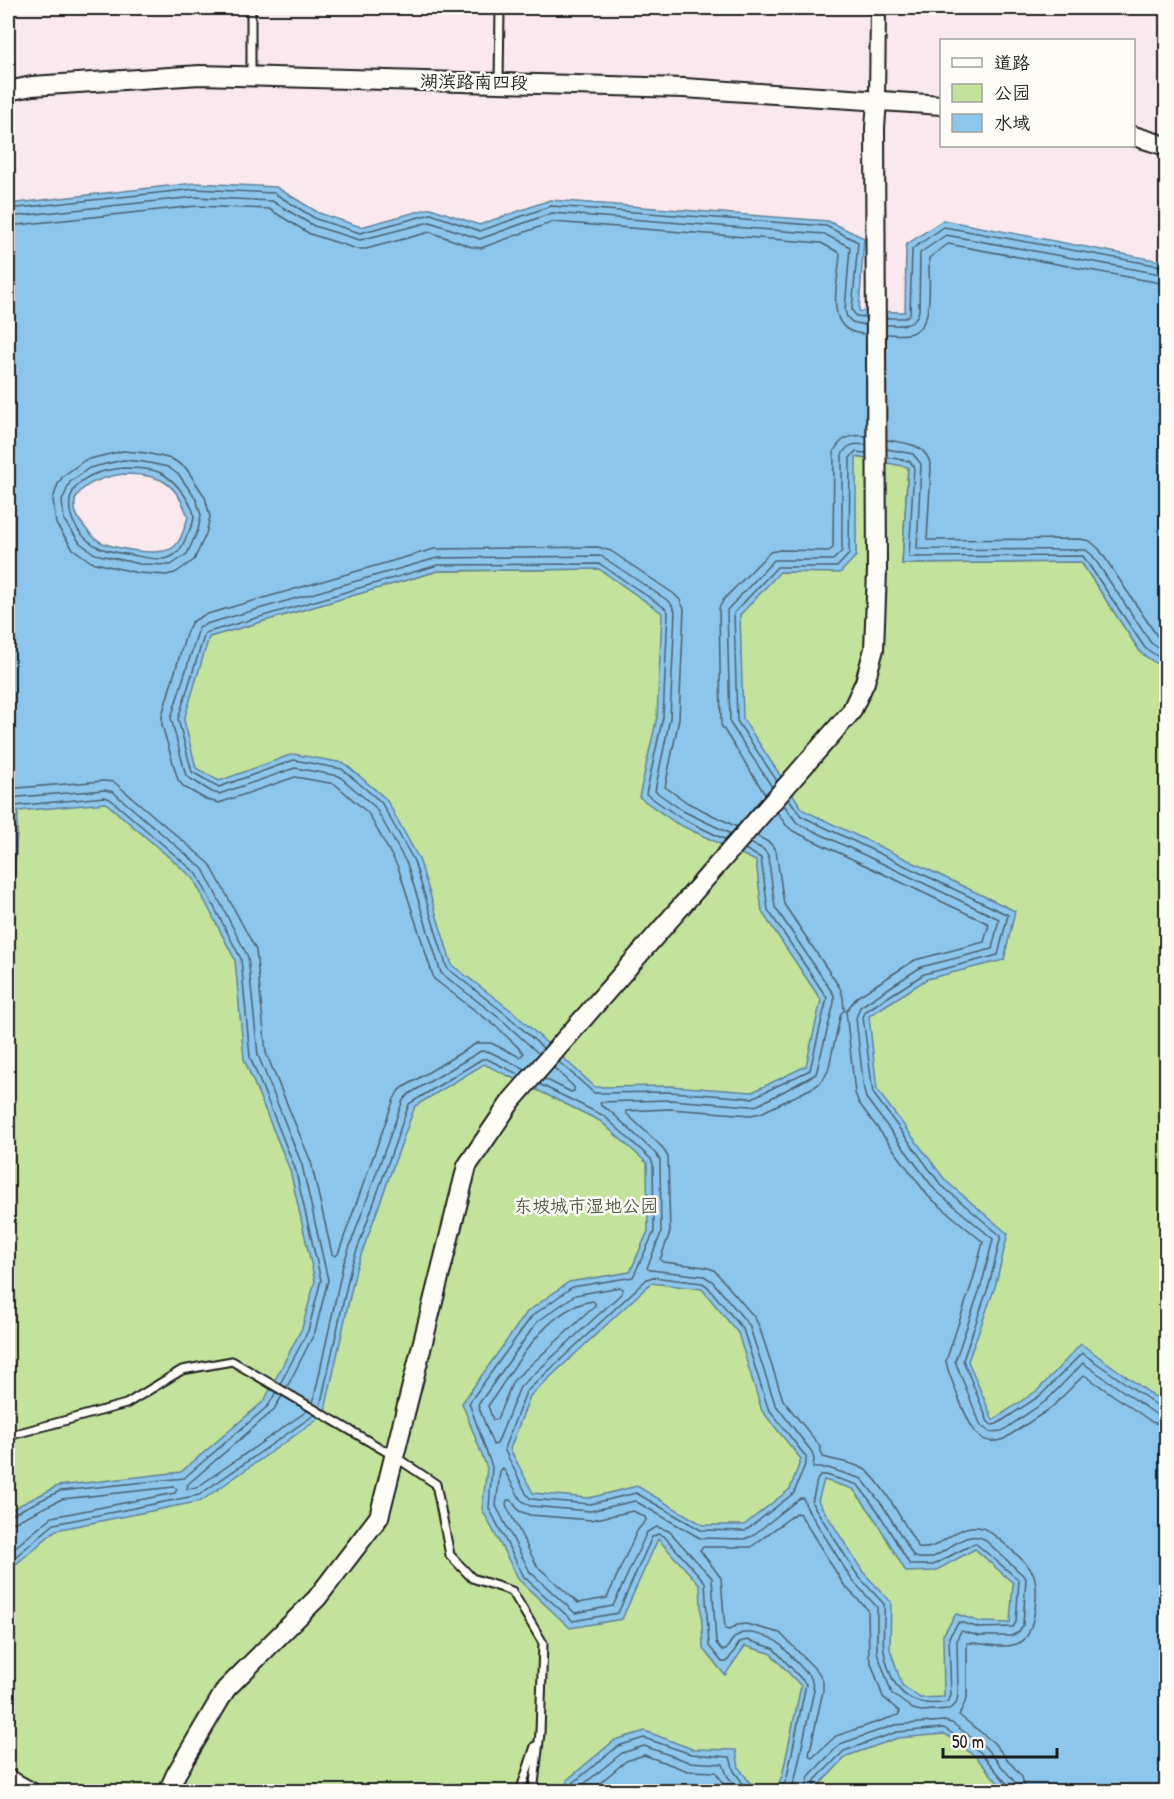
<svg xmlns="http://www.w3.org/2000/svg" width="1174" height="1799" viewBox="0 0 1174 1799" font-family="'Patrick Hand','LXGW WenKai TC',sans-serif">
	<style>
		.green { fill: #c3e39c; stroke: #70805c; stroke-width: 1.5 }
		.water { fill: #8dc6ec; stroke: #608299; stroke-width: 1.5; fill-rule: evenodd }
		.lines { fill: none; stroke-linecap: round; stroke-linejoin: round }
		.shore { stroke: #49606f; stroke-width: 1.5 }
		.service-casing { stroke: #1c1c1c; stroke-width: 11 }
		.minor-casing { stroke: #1c1c1c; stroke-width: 18 }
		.tertiary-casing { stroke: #1c1c1c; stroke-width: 22 }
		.service { stroke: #fdfcf7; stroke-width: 7 }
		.minor { stroke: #fdfcf7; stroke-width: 14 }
		.tertiary { stroke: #fdfcf7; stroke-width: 18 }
		.labels { text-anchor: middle; stroke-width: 5; stroke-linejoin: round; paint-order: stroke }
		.street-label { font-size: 18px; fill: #1c1c1c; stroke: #fdfcf7 }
		.park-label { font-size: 18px; fill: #4e5842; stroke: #fdfcf7 }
	</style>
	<rect width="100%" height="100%" fill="#f9e9ee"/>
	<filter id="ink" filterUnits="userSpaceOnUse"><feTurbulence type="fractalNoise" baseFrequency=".0167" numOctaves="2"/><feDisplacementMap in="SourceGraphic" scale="12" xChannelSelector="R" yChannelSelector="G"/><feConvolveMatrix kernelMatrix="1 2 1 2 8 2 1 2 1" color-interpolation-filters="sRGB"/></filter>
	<g filter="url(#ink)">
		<path class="green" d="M855,457l53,9 -6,98 179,-2 60,91 25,17v1121l-1158,1v-805l10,-176 191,-174 229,-66 161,-2 257,-13z"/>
		<path class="water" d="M195,183l81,4 43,26 42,14 70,-19 48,17 71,-25 278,21 36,17 -5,73 46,1 1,-67 37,-25 223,42v408l-25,-17 -60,-91 -179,2 6,-97 -52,-10v99l-16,17 -60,-1 -40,43 3,104 60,91 212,101 -11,49 -77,19 -58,37 8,74 69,91 62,53 -13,53 -27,74 25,59 45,-30 43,-46 84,60 1,387h-161l-29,-34 -31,-23 -47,4 -51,18 -27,28 -2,7h-43l7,-15 19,-90 -31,-33 -25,-7 -20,29 -22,-26 -3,-64 -42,-46 -36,80 -52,9 -51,-48 -37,-71 5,-41 -25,-65 65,-91 42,-30 61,-10 18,-41 -1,-68 -47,-42 -116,-57 -69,42 -59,163 -32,146 -123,86 -145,29 -48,41v-60l50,-25 123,-14 83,-71 38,-73 13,-47 -25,-111 -46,-111 -9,-99 -42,-82 -87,-75 -88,8 -10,176v-783zM123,474c36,0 53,7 65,43 -3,8 -6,23 -13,29 -12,12 -63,3 -76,-5 -8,-5 -14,-13 -19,-20 -20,-32 21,-44 43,-47zM599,569l63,44 -5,104 -18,80 37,26 80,38 6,51 59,88 -15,66 -54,26 -81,-6 -76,1 -83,-76 -60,-46 -33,-106 -33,-60 -42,-36 -51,-9 -74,27 -23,-13 -12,-48 25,-83 229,-66zM651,1283l51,6 36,44 24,78 39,48 -11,30 -46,36h-41l-66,-39 -48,12 -56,-5 -23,-44 20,-53zM824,1480l29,9 19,25 34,58 29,-1 40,-22 38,34 -3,40 -30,-1 -24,-8 -13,21 1,62 -24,1 -18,-13 -12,-36 1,-47 -28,-30 -45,-71z
			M645,1731l47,18 44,1 3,18 17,23h-191l2,-11 48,-40z"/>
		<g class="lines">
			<path class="shore" d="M8,209l187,-20 79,4 42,26 44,14 71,-19 49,17 71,-25 275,20 32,16 -6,68 4,6 9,1
				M8,217l187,-20 77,4 42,25 46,14 70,-18 50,17 72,-26 272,21 26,13 -5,63 2,7 5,5 13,3
				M8,226l188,-20 73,3 41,25 47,15h9l64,-17 42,15 9,1 72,-26 268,21 19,10c-1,29 -19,80 25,81
				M886,318h19l5,-4 2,-65 32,-22 222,40
				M886,325c15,0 28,3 33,-14l1,-58 26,-18 220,40
				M886,334c8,0 17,2 25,-1 25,-7 17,-54 18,-75l19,-14 218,40
				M887,440c20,3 41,4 44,28l-4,72 153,-1 10,2 9,8 58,87 9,7
				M887,449l26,5 8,10 -4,85 169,1 6,5 59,88 15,10
				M123,451l23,2 26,6 14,9 19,29 5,20 -4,17 -12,26 -19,13 -9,2 -28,-2 -47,-11 -18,-13 -17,-25 -3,-25 5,-15 5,-8 22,-16z
				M887,457l22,4 5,5 -5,91 174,-1 62,92 21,14
				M123,460l21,2 24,5 11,8 17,24 5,16 -3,15 -11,24 -16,11 -31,-1 -45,-10 -15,-11 -16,-23 -2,-19 8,-19 19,-14z
				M123,468c32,0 44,2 62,28 4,6 9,14 9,21 0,7 -6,15 -8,21 -4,9 -8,17 -18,20 -11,3 -26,-1 -36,-3 -12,-2 -25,-3 -36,-9 -28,-16 -40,-55 -4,-71 9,-4 21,-6 31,-7z
				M777,781l-40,-60 -3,-108 43,-46h60l12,-13 1,-96 5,-6 11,1
				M772,787l-42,-64 -3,-113 47,-50h59l9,-9v-96c5,-11 13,-12 24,-10
				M8,791l9,-3 86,-7 11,1 96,82 46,86 10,103 45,109 21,92 3,2 3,-2 56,-155 5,-9 78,-47h14l29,14 4,-4 -26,-25 -64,-49 -36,-112 -30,-54 -33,-29 -40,-7 -76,26 -12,-3 -23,-13 -6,-7 -16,-55v-10l25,-84 5,-9 12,-7 230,-66 164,-2 13,4 63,43 6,6 4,9 -5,110 -14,68 23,16 49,24
				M765,794l-44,-69 -2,-117 5,-9 46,-47 10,-2 49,1 4,-3 1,-97c7,-13 17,-17 32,-15
				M789,799l12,17 207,99 -10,40 -74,19 -58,37 -3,6 10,76 68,92 60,51 -12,49 -26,75 25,62 4,3 5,-1 44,-29 41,-42 79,55 5,1
				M8,803l10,-6 87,-7 8,2 90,77 45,88 10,98 44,110 26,115 -13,52 -28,55
				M784,805l13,18 202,96 -7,30 -71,18 -61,40 -4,11 8,73 2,7 69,92 58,49 -11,44 -27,78 26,65 9,6 12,-1 44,-30 37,-38 74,52 9,2
				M777,812l9,13 7,6 196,93 -5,18 -69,18 -58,37 -11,14 9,82 4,10 69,93 55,46 -10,38 -27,81 2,9c6,15 19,55 30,65 7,7 17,8 26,4l47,-31 33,-33 68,47 14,4
				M757,836l13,7 6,8 8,53 56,84 3,9 1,14 -3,2 -13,58 -5,9 -7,6 -55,27 -10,2 -81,-6 -44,2 1,3 35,33 6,10 2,75 -10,28 3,2 42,5 9,3 41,48 4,8 24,74 36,45 4,12c13,4 29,5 41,12 17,10 43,61 55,79 22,4 39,-28 63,-20 10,3 46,35 51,45 7,13 2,61 -12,69 -16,9 -38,0 -54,1v55l-8,17 34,27 29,35 4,15
				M750,843l13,6 5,6 7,52 59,88v8l-18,71 -58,31 -7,1 -81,-6 -70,2 1,4 8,4 46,43 5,7 1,73 -14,35 3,2 54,6 8,5 37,44 26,79 37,48 2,7 -1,9h15l34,11 21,27 31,51c5,1 13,2 19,0 16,-6 33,-28 51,-18l42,39 -3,47 -4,7 -8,4h-32l-18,-5 -4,8 1,57 -2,8 -7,5 -28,2 -8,-2 -21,-15 -15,-42v-45l-25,-27 -45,-72 -4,-10h-3l-48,38 -8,3 -44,-1 -65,-37 -45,10 -60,-5 -9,-6 -18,-32 -3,3 -4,35 34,66 45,41 38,-7 34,-74 10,-5 12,4 43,47 4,65 6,7h4c3,-5 6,-12 12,-15 10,-6 34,2 42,9l31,34 3,12 -19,89 -5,13
				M8,887l4,-76 2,-5 91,-9 5,2 87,75 44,85 9,98 45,111 26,112 -13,51 -28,53
				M543,1048l-35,-32 -61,-48 -33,-107 -33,-59 -39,-33 -48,-9 -75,27 -27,-15 -14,-53 27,-86 233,-68 162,-1 65,44 3,4 -5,105 -17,77 33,23 47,23
				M539,1054l-36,-33 -62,-48 -34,-109 -32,-57 -36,-31 -44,-8 -76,26 -7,-2 -26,-16 -15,-58 28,-90 7,-4 231,-66 164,-2 69,46 5,9 -5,107 -15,73 28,20 48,23
				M559,1062l35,31 77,-1 81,6 58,-28 17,-72 -59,-88 -7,-52 -16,-9
				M545,1079l26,13 3,-1v-4l-20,-19
				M539,1084l65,32 47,43 2,5 1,68 -21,45 -61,10 -40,29 -63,87 23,64 -3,41 35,69 49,44 45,-8 34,-76 6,-3 6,2 41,46 4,64 13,16h5l13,-20 7,-2 26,8 33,36 -19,93 -6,15
				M653,1277l49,6 5,3 36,43 25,79 38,49v5l-12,31 -49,38 -44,-1 -65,-37 -46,11 -59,-5 -4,-4 -22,-44v-5l21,-54 121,-113z
				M620,1287l3,2 -1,4 -102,94 -23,57 -4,1 -15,-40 59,-83 38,-27z
				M593,1301l2,2v3l-82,75 -16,38 -4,1 -5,-14c25,-36 58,-99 105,-105z
				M282,1396l-9,15 -85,73 -1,5 9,-1 111,-77
				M313,1403l30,-138 60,-165 6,-6 72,-43 9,1 35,17
				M320,1407l31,-140 58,-163 73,-45h5l33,16
				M821,1475h5l32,10 19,25 33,55h23l42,-22 44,37 -3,42 -3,5 -33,1 -21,-6 -10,15 2,59 -4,6c-40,8 -56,-14 -63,-51 -2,-15 1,-32 0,-47l-26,-28 -46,-73 5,-23z
				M507,1500h4l8,11 11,4 61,5 42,-9 12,6 1,3 -9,11 -30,67 -29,5 -41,-37 -31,-61z
				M796,1513l4,1 44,71 24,25 1,47 14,40 17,15 -2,3 -62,21 -24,22 -3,-3 14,-64v-9l-4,-9 -39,-40 -34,-9 -9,1 -8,5 -4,-1 -4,-51 -21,-28 3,-3h48z
				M8,1516l52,-25 124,-13 84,-72 8,-14
				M8,1523l7,-1 47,-23 112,-12 3,2 -2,4 -123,24 -44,36
				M8,1563l46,-39 145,-29 115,-80
				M571,1792l2,-9 45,-37 26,-8 47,16 39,3 4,14 15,21
				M579,1792l1,-5 42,-34 22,-7 45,16 34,2 4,11 12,17
				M589,1792l37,-31 18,-6 44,16 28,1 12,20
				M805,1792l4,-16 31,-32 55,-19 49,-4 8,2 33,24 29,34 3,11
				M813,1792l2,-12 29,-29 53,-19 47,-4 36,24 28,33 1,7"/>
			<g class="service-casing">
				<path id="service" d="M251,74v-66
					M499,83l1,-75
					M8,1436l118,-32 56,-34 50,-9 162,95 42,28 14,71 22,23 40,13 31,52 -3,90 -7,59
					M520,1792l15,-46"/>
			</g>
			<g class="minor-casing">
				<path id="minor" d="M877,101l1,-93"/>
			</g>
			<g class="tertiary-casing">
				<path id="tertiary" d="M8,91l24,-5 168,-11 484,13 258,17
					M1134,136l32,10
					M8,1779l23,13
					M168,1792l8,-18 50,-85 91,-91 62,-81 88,-351 45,-66 339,-388 14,-30 9,-33 3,-78 -2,-443 2,-27"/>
			</g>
			<use href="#service" class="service"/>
			<use href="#minor" class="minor"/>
			<use href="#tertiary" class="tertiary"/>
		</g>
	</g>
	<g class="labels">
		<g class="street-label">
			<text transform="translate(474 82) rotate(1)" y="6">湖滨路南四段</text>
		</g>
		<g class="park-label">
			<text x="586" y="1212">东坡城市湿地公园</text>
		</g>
	</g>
	<rect width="1174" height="1799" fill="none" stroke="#fdfcf7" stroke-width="30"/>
	<rect x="15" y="15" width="1144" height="1769" fill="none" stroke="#1c1c1c" stroke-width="2" filter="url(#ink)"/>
	<rect x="940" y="39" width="195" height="108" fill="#fdfcf7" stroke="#a3a29f" stroke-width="1.5"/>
	<rect x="952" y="58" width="30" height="9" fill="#fdfcf7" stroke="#a3a29f" stroke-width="1.5"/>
	<text x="994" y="69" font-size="18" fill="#1c1c1c">道路</text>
	<rect x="952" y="84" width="30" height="18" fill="#c3e39c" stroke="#a3a29f" stroke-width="1.5"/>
	<text x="994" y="99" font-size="18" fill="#1c1c1c">公园</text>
	<rect x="952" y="114" width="30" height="18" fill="#8dc6ec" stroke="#a3a29f" stroke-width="1.5"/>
	<text x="994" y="129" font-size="18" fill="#1c1c1c">水域</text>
	<path d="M943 1748v9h114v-9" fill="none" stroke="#1c1c1c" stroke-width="3"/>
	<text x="952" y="1748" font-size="18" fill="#1c1c1c" stroke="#fdfcf7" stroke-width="4.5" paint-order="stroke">50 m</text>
</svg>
